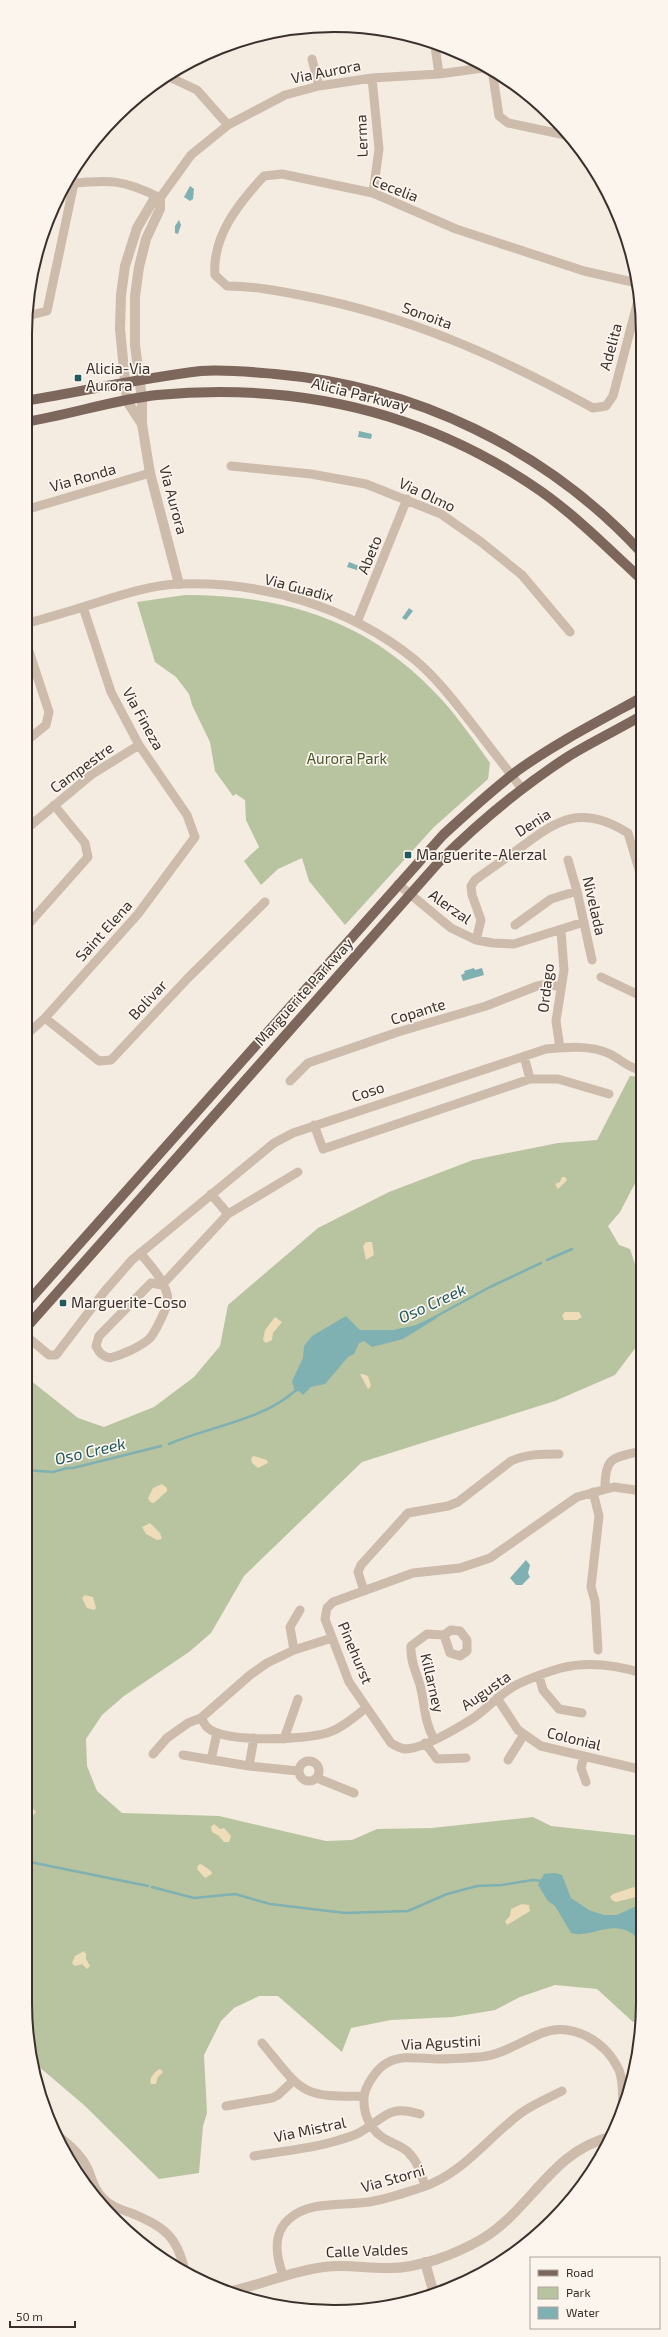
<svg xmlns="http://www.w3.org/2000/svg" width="668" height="2337" viewBox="0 0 668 2337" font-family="'Exo 2',sans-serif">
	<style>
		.green { fill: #b8c4a0 }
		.sand { fill: #efdcb8 }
		.water { fill: #7fb0b2 }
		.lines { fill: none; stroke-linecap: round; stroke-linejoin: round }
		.stream { stroke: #7fb0b2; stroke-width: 2.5 }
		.minor { stroke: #cdbbac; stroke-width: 9 }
		.tertiary { stroke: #cdbbac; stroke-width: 10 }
		.primary { stroke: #7d675c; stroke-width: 10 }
		.poi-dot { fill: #1f5a5e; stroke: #fbf5ee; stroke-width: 1.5 }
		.labels { text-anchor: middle; stroke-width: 3.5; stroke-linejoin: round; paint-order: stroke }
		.street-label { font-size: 15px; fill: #3b302b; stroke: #fbf5ee }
		.poi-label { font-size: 15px; fill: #3b302b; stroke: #fbf5ee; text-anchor: start }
		.park-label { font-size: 15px; fill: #4a5a2e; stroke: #fbf5ee }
		.water-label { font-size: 16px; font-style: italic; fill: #1f5a5e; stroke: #fbf5ee }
		.rim { fill: none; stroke: #3b302b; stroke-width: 2 }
	</style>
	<rect width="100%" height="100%" fill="#f4ebe1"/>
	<path class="green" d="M185,595c103,0 187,27 257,105 18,20 33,42 48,63l-2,16 -54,48 -89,98 -36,-44 -7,-23 -24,11 -17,16 -17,-24 15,-14 -13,-27 -1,-20 -9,-6 -3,2 -18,-25 -5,-29 -18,-37 -3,-11 -13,-17 -21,-15 -18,-60z
		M630,1076l12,1v93l-22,42 -12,14 11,19 11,4 12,36v54l-27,36 -60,26 -193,61 -118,114 -33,57 -22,19 -65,44 -22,19 -16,24 1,27 10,25 25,22 97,3 107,25 26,-1 25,-11 55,-1 101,-11 18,9 92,10 -2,183 -8,3 -36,-33 -42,-4 -35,12 -25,13 -42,7 -62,3 -40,8 -9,24 -64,-56h-19l-25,12 -13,13 -17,34 3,58 -4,13 -4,47 -40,6 -75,-74 -53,-45 -6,-57v-625l5,2 48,38 26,9 50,-20 40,-30 26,-31 8,-41 90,-77 71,-36 84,-32 85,-17 39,-3z"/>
	<path class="sand" d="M562,1177h3l2,3 -9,9 -3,-5 5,-2z
		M372,1242l2,13 -8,5 -3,-14 3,-4z
		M565,1312h14l3,5 -5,3h-13l-2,-5z
		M275,1317l7,5 -9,11 -1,7 -6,3 -3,-3 2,-10z
		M362,1374l6,2 3,10 -3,3 -8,-15z
		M254,1456l13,4 1,3 -10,5 -6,-5 -1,-5z
		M162,1484l5,4v3l-13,12 -4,-1 -2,-4 5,-10z
		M150,1523l10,10 2,6 -5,1 -11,-6 -4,-7z
		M85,1595l8,2 3,11 -2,2 -7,-2 -5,-10z
		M32,1807l4,5 -7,8 -3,-5z
		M214,1824l6,5 4,-1 7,8 -2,6h-5l-5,-6 -7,-4 -1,-5z
		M201,1864l10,7 1,3 -7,4 -8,-9 1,-4z
		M634,1887l6,5 -4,5 -20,5 -4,-2 -2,-3 3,-3z
		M522,1904l7,1 1,6 -23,14 -2,-4 5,-5 1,-7z
		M84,1951l2,3v5l4,7 -3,3 -5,-5 -7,2 -3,-3 3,-7z
		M160,2069l3,3 -5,5 -2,7h-5c-3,-5 5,-14 9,-15z"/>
	<path class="water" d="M190,186l4,3 -1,10 -3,2 -6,-4z
		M179,220l2,5 -3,9 -3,-1v-7z
		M359,431l13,3 -1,5 -13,-2z
		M349,562l10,4 1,2 -3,2 -10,-3z
		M409,608l4,3 -7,9 -4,-2z
		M474,968l1,2 7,-2 2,7 -21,6 -2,-6 4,-2 -1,-2z
		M346,1316l14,14h33l23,-5 19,-9 2,2 -34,21 -31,8 -8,-6 -5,2 -5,11 -6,3 -23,27 -14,3 -8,8 -4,-4 -4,1 -3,-11 11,-23 1,-12 8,-10z
		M526,1560l4,5 -2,8 2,4 -8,8h-6l-6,-7z
		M555,1873l7,2 9,23 18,12 15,5h13l26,-12v6l-8,4 5,5 -2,3 5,3v22c-4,-3 -6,-8 -10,-12 -23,-15 -42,5 -62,-1l-16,-27 -7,-5 -10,-16 6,-11z"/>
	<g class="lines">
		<path class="stream" d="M547,1260l25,-11
			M433,1318l57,-31 51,-24
			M169,1444c41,-18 92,-23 126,-53
			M25,1470l28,2 14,-4h6l88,-22
			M25,1861l123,25
			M152,1887l42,11 41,-4 35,10 75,9 63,-2 39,-17 30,-8 25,-1 31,-5 9,1"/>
		<path class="minor" d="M435,46l4,28
			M312,59l7,27
			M492,69l7,47 9,7 62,13
			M165,75l32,15 31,35
			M372,78l7,71 -6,44
			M65,184c42,-4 57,-6 95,14l31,-43 37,-30 57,-30 34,-9 53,-8 67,-4 51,-7
			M637,283l-53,-12 -128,-42 -83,-36 -91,-19 -18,2c-25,27 -52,60 -49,99l12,11c27,0 52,5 78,10 104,20 195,61 288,112l13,-2 7,-10 27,-103
			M27,316l20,-5 27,-128
			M231,466l80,8 55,10 75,30 40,28 41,33 48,57
			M25,510l125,-37
			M357,622l50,-123
			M25,624c21,-6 43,-12 64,-19 29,-9 60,-20 91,-21 83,-3 169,23 234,75 24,20 43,46 62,70 15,20 31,40 46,60
			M25,639l24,73 -3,13 -21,17
			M25,830l66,-55 48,-30
			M568,860l9,31 15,69
			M398,884l53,44 25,12 17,3 21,1 70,-22
			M515,925l36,-26 26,-8
			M25,928l63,-71 -3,-14 -31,-38
			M476,940l5,-20 -9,-25 -1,-9 4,-6c15,-11 30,-21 45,-32 38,-29 62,-44 108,-15l13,43
			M601,977l40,19
			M45,1018l54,43 12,-1 77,-82 77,-76
			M25,1036l20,-18 93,-104 57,-77 -8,-22 -48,-70 -28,-53 -28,-85
			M560,1048l-4,-27 8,-51 -3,-39
			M524,1056l6,23
			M290,1081l18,-18 90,-31 88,-26 51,-20 10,-2 14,3
			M314,1125l9,24 207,-70h28l51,15
			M211,1194l17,20
			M140,1253c11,13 27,30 28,47 0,6 -14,35 -19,39 -9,8 -27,16 -39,19 -8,-2 -11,-5 -14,-12l3,-10 52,-53 11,2
			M162,1285l66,-71 70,-42
			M25,1335l24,20h7l48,-63 28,-32 142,-117 19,-10 253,-84c22,-2 45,-4 64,5 10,5 16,12 27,15l5,-2
			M605,1488c0,-32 8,-30 37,-37
			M642,1491l-28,-4 -37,10 -87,61 -30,10 -47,5 -80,29 -6,6 -2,11 24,63 42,61c5,3 8,5 14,6 18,0 51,-20 67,-30 16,-11 28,-26 46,-35 13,-6 29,-12 43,-16 27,-7 55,-3 81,5
			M593,1492l6,24 -8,71 4,14 3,49
			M364,1591l-6,-19 3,-7 47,-52 40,-7 10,-4 53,-41c16,-7 31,-7 48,-7
			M294,1650l-4,-23 10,-17
			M539,1676l4,14 16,19 23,4
			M497,1698l21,32 23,16 102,24
			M201,1718c2,3 4,8 7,10 18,15 96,12 119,5 14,-4 27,-16 39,-25
			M284,1739l14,-40
			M434,1739c-10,-17 -9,-35 -14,-54 -4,-13 -10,-25 -9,-39l16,-12 17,1 7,-5 9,1 7,9v11l-7,5 -10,-3 -6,-18
			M425,1743l12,16 29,-1
			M153,1754l14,-16 21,-15 13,-5 49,-43 17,-12 27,-13 38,-12
			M183,1755l66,11 49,5
			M584,1756l-3,12 5,14
			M211,1760l6,-27
			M508,1760l15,-24
			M299 1771a10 10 0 1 1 20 0a10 10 0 1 1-20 0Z
			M249,1766l5,-28
			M317,1778l37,15
			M262,2043c39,47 37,55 102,53
			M226,2106l46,-8 6,-3 15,-14
			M56,2134c11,9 23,18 30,31 7,12 5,20 16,32 8,9 18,12 29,16 33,13 47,24 54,59
			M254,2156c27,-5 56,-7 82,-15 9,-3 19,-5 26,-10 25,-15 26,-26 58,-17
			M425,2186c-4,-13 -7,-24 -17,-34 -6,-6 -14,-8 -21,-12 -16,-8 -24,-25 -23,-43 1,-11 13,-29 23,-34 15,-9 34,-4 51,-4 13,0 28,-1 42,-2 22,-2 42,-16 62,-24 31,-12 64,9 77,37 5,12 3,27 4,39
			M283,2275c-7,-19 -11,-41 6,-56 22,-20 57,-12 85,-18 16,-3 33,-9 49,-14 36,-12 59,-42 87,-65 15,-14 34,-22 52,-31"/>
		<path class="tertiary" d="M142,424l-15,-23 -7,-72 1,-34 4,-29 12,-38 16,-27 7,-3v11l-14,30 -7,28 -4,29v49l7,54v25l8,49 29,111
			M425,2262l9,32
			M228,2292c33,-7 63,-21 96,-25 21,-3 40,1 61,1 33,1 69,-13 97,-29 49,-29 70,-89 129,-102"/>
		<path class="primary" d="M25,401c58,-10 117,-23 176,-30 23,-2 50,1 74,3 139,12 271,75 366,178
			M25,422c44,-7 88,-22 132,-27 140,-13 269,16 385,97 35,25 67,57 99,87
			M25,1305l418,-470c24,-22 48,-44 74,-64 39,-28 82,-50 124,-73
			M25,1329l413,-466c40,-40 83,-76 131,-107 23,-14 48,-26 72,-40"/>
	</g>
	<g class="poi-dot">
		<rect x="74" y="374" width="8" height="8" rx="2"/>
		<rect x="404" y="851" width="8" height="8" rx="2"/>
		<rect x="59" y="1299" width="8" height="8" rx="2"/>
	</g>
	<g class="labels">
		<g class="street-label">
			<text transform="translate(326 72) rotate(-11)" y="5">Via Aurora</text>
			<text transform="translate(362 136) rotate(-92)" y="5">Lerma</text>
			<text transform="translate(395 189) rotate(21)" y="5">Cecelia</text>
			<text transform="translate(427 316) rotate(20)" y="5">Sonoita</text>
			<text transform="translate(611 347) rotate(-75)" y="5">Adelita</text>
			<text transform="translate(360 395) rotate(14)" y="5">Alicia Parkway</text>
			<text transform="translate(83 478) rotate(-16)" y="5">Via Ronda</text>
			<text transform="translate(427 495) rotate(25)" y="5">Via Olmo</text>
			<text transform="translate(173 500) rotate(75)" y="5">Via Aurora</text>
			<text transform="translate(370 555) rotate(-68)" y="5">Abeto</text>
			<text transform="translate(299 588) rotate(15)" y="5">Via Guadix</text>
			<text transform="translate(143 719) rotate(61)" y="5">Via Fineza</text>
			<text transform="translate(82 768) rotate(-36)" y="5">Campestre</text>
			<text transform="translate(533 823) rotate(-32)" y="5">Denia</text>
			<text transform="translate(594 906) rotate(77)" y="5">Nivelada</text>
			<text transform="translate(450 907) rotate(35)" y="5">Alerzal</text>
			<text transform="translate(104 931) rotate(-48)" y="5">Saint Elena</text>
			<text transform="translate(546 988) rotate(-83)" y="5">Ordago</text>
			<text transform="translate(304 992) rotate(-48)" y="5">Marguerite Parkway</text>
			<text transform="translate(148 1000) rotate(-47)" y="5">Bolivar</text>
			<text transform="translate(418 1012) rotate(-17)" y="5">Copante</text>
			<text transform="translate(368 1092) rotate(-18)" y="5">Coso</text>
			<text transform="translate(355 1653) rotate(67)" y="5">Pinehurst</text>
			<text transform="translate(432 1683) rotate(77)" y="5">Killarney</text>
			<text transform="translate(486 1691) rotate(-35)" y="5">Augusta</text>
			<text transform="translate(574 1739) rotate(14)" y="5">Colonial</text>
			<text transform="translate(441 2043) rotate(-3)" y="5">Via Agustini</text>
			<text transform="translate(310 2130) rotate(-12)" y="5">Via Mistral</text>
			<text transform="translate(393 2179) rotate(-16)" y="5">Via Storni</text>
			<text transform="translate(367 2251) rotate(-2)" y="5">Calle Valdes</text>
		</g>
		<g class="poi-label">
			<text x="86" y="374">Alicia-Via<tspan x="86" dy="17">Aurora</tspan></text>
			<text x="416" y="860">Marguerite-Alerzal</text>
			<text x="71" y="1308">Marguerite-Coso</text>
		</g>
		<g class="park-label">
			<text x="347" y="764">Aurora Park</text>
		</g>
		<g class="water-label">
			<text transform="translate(432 1303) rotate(-25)" y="6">Oso Creek</text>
			<text transform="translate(90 1451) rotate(-13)" y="6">Oso Creek</text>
		</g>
	</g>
	<path d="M0 0H668V2337H0ZM334 32H334A302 302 0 0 1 636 334V2003A302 302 0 0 1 334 2305H334A302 302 0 0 1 32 2003V334A302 302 0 0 1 334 32Z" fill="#fbf5ee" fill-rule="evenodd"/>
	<path class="rim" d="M334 32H334A302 302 0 0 1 636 334V2003A302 302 0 0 1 334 2305H334A302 302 0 0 1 32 2003V334A302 302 0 0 1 334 32Z"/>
	<rect x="530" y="2257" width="130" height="72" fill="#fbf5ee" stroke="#aea6a0"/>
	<rect x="538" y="2270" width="20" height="6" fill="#7d675c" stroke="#aea6a0"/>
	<text x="566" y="2277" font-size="12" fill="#3b302b">Road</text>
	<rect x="538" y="2287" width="20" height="12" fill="#b8c4a0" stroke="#aea6a0"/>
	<text x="566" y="2297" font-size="12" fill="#3b302b">Park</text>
	<rect x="538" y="2307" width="20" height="12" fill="#7fb0b2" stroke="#aea6a0"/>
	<text x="566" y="2317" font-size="12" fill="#3b302b">Water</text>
	<path d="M10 2321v6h65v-6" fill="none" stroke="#3b302b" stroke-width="2"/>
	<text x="16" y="2321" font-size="12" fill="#3b302b" stroke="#fbf5ee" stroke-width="3" paint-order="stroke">50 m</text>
</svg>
